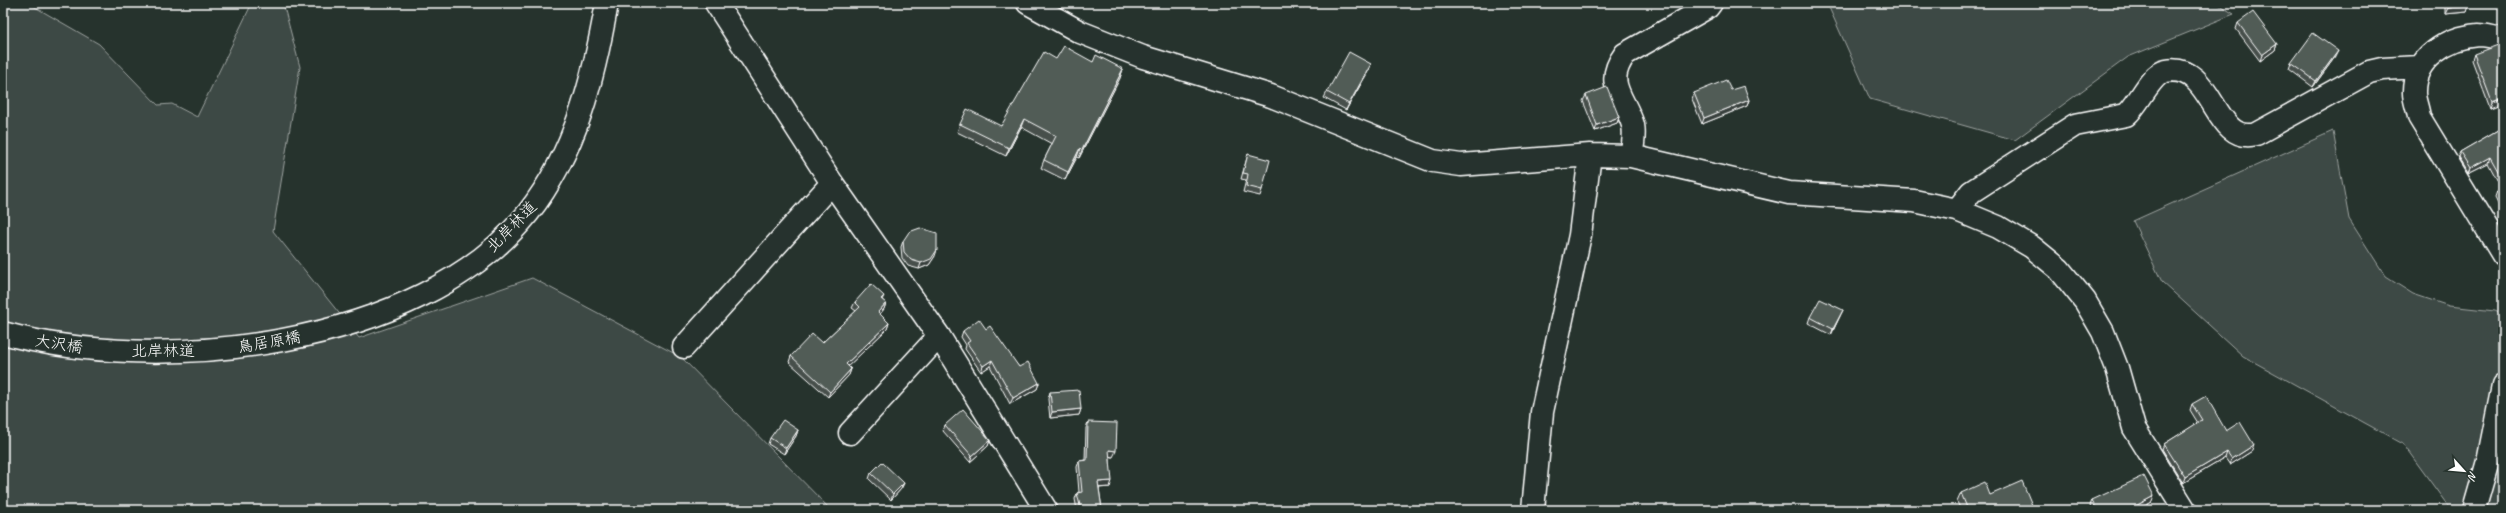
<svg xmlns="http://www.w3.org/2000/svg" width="2506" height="513" viewBox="0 0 2506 513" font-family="Caveat,'Klee One',sans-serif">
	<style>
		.green { fill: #3e4944; stroke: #9ea4a2 }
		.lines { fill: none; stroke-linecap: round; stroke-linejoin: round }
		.minor-casing { stroke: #fff; stroke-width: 25 }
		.minor { stroke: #26332d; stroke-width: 22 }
		.wall { fill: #464f4b; stroke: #fff }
		.shaded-wall { fill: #39403d; stroke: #fff }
		.building { fill: #515c57; stroke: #fff }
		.labels { text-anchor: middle; stroke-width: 4; stroke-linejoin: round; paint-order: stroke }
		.street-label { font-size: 16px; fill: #fff; stroke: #26332d }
	</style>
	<rect width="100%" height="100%" fill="#26332d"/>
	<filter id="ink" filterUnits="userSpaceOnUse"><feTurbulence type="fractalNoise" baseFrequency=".025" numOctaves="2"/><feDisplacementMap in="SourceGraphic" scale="8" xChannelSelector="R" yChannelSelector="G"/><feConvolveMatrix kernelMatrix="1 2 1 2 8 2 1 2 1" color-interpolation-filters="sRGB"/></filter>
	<g filter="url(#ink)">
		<path class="green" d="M3,3h25l71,41 59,61 14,-1 25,13 55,-114h31l17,64 -27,164 86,107 173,-60 149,79 148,151 5,2h-831z
			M1827,3h389l18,11 -106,43 -113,83 -145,-41z
			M2333,131l16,88 37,58 27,17 36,12 46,5 8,4v195h-52l-48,-66 -160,-88 -81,-74 -29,-61z"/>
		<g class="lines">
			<g class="minor-casing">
				<path id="minor" d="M716,3l116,180 107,153 107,174
					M1028,3l52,29 63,25 128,39 162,65 28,4 129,-10 41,1 158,37 125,8 43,9 41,17 34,20 27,22 26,32 18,31 14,36 17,60 51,82
					M2503,39c-8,-1 -17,-4 -24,-4 -31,2 -66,23 -65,58 0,7 4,16 5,24l84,138
					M1631,156c2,-10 4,-21 2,-31 -9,-29 -30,-41 -8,-71l83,-47 3,-4
					M1957,210l14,-18 104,-67 51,-10c13,-10 24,-41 40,-44 48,-9 47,75 90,63l113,-62 13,-3 38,-2
					M3,333c156,43 418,15 525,-120 48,-61 66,-136 79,-210
					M684,347l148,-164
					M850,433l89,-97
					M1533,510l9,-98 38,-177 10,-80
					M2474,510l14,-49 15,-75"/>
			</g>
			<use href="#minor" class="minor"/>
		</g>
		<path class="wall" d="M1401,3h10l-1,3z
			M2445,3h24l-2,9 -22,2z
			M2238,23l39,21 -2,6 -15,11 -24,-32z
			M2474,54l29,49 -13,5 -18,-48z
			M2335,57l-22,30 -24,-18 2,-6z
			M1056,59l37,3 30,7 -3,9 -41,80 -2,-1 -12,23 -24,-12 3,-8 8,-16 -31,-17 -15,29 -49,-24 3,-8 41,2z
			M1371,64l-2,6 -23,40 -22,-12 3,-6z
			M1731,90l18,10 -2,6 -45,18 -10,-25 2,-6z
			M1586,95l33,22 -2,6 -22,8 -12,-30z
			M2503,127v87l-8,-16 2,-6 5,-3 -14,-26 -20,10 -10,-16 2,-5z
			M1248,154l14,36 -2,6 -17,-4 3,-12 -5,-1z
			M903,241l32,15 -6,9 -10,4 -11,-3 -6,-8 -1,-11z
			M884,296l-2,4 4,3 -2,6 -4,5 9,9 -2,6 -39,37 3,3 -2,6 -21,22 -39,-35 2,-6 31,-13 34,-32 -4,-3 3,-6z
			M1840,316l-9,19 -23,-12 2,-6z
			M986,329l33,38 20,16 -2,6 -27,15 -20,-38 -9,6 -16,-23 1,-4 -5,-8 2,-6z
			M1050,392l31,17 -2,6 -29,3 -2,-19z
			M2192,404l60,47 -22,14 -5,-7 -42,25 -21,-34 2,-5 34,-21 -8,-13z
			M1088,422l25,35 -3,-1v31l-11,1 3,21v1h-25l-2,-11 2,-6 2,-1 -2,-25 2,-6 6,-1 1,-32z
			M945,425l45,15 -2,6 -18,16 -27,-31z
			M798,430l-2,6 -12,18 -16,-10 2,-6z
			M871,473l33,10 -3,6 -10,11 -22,-21z
			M1961,493l29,2 42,10 -2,5h-69l-4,-8z
			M2092,500l60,2 -15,8h-45l-2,-4z"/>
		<path class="shaded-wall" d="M2469,6l-2,6 -22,2 3,-6z
			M2277,44l-2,6 -15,11 2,-6z
			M2338,51l-3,6 -22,30 3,-6z
			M1371,64l-2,6 -23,40 3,-6z
			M1123,69l-3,9 -41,80 3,-8z
			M2503,98v5l-13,5 2,-6z
			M1749,100l-2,6 -45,18 2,-6z
			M1619,117l-2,6 -22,8 2,-6z
			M1024,119l-3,8 -15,29 3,-8z
			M1080,148l-3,9 -12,23 3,-8z
			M2490,157l-2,6 -20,10 2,-5z
			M937,250l-2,6 -6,9 -10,4 2,-6z
			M886,303l-2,6 -8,9 2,-6z
			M1843,310l-3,6 -9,19 2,-6z
			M889,323l-2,6 -43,41 2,-6z
			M992,360l-2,6 -9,6 2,-6z
			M851,369l-2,6 -21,22 2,-5z
			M1039,383l-2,6 -27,15 3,-6z
			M1081,409l-2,6 -29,3 2,-6z
			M798,430l-2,6 -12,18 2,-6z
			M990,440l-2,6 -18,16 2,-6z
			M2254,445l-2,6 -22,14 2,-6z
			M1109,450l7,1 -3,6 -6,-1z
			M2227,452l-2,6 -42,25 2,-6z
			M1112,481l-2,6 -15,1 3,-6z
			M904,483l-3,6 -10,11 2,-6z
			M2154,496l-2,6 -15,8h-9z
			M2032,505l-2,5h-10z"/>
		<path class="building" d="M2447,3h22v3l-21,2z
			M2253,12l24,32 -15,11 -24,-32z
			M2313,33l25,18 -22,30 -25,-18z
			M2498,45l5,13v40l-11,4 -18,-48z
			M1064,46l29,16 3,-7 27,14 -41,81 -2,-2 -12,24 -24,-12 12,-24 -32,-17 -15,29 -49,-24 7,-15 34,17 43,-74 12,7z
			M1349,52l22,12 -22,40 -22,-12z
			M1726,80l5,10 13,-4 5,14 -45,18 -10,-25z
			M1607,87l12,30 -22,8 -11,-30z
			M2503,127v53l-13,-23 -20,11 -10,-16z
			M1248,154l22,6 -8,30 -16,-4 2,-12 -5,-1z
			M2503,188v16l-6,-12z
			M920,228l17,5v17l-6,9 -10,4 -10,-3 -7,-8 -1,-11 6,-9z
			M871,284l13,12 -3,3 5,4 -8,9 11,11 -43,41 5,5 -21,23 -39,-36 21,-22 10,9 38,-36 -5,-5z
			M1820,299l23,11 -10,19 -23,-12z
			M979,319l7,10 4,-3 29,41 9,-5 11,21 -26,15 -21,-38 -9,6 -16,-23 3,-2 -7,-10z
			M1079,390l2,19 -29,3 -2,-20z
			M2206,396l20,35 14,-9 14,23 -22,14 -5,-7 -42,25 -21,-33 38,-24 -10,-16z
			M963,409l27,31 -18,16 -27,-31z
			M783,420l15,10 -12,18 -16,-10z
			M1088,422l29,1 -1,28 -7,-1 3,31 -14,1 4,27 -7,1h-14l-4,-17 5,-1 -3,-31 8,-1z
			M882,462l22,21 -11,11 -22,-21z
			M2144,476l10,20 -26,14h-31l-5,-10z
			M2022,481l10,24 -12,5h-52l-7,-17 24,-11 5,13z"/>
	</g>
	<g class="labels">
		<g class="street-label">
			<text transform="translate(511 226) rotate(-46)" y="6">北岸林道</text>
			<text transform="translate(269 341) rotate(-10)" y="6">鳥居原橋</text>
			<text transform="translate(59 343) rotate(9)" y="6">大沢橋</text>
			<text x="163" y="356">北岸林道</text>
		</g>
	</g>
	<rect width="2506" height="513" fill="none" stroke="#26332d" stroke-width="16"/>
	<rect x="8" y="8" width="2490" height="497" fill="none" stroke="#fff" stroke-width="1.5" filter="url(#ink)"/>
	<g transform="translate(2464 471) rotate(117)" stroke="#26332d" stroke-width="3" paint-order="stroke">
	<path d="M0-3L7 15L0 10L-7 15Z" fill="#ffffff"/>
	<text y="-6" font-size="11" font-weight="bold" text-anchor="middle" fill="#ffffff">N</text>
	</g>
</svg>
